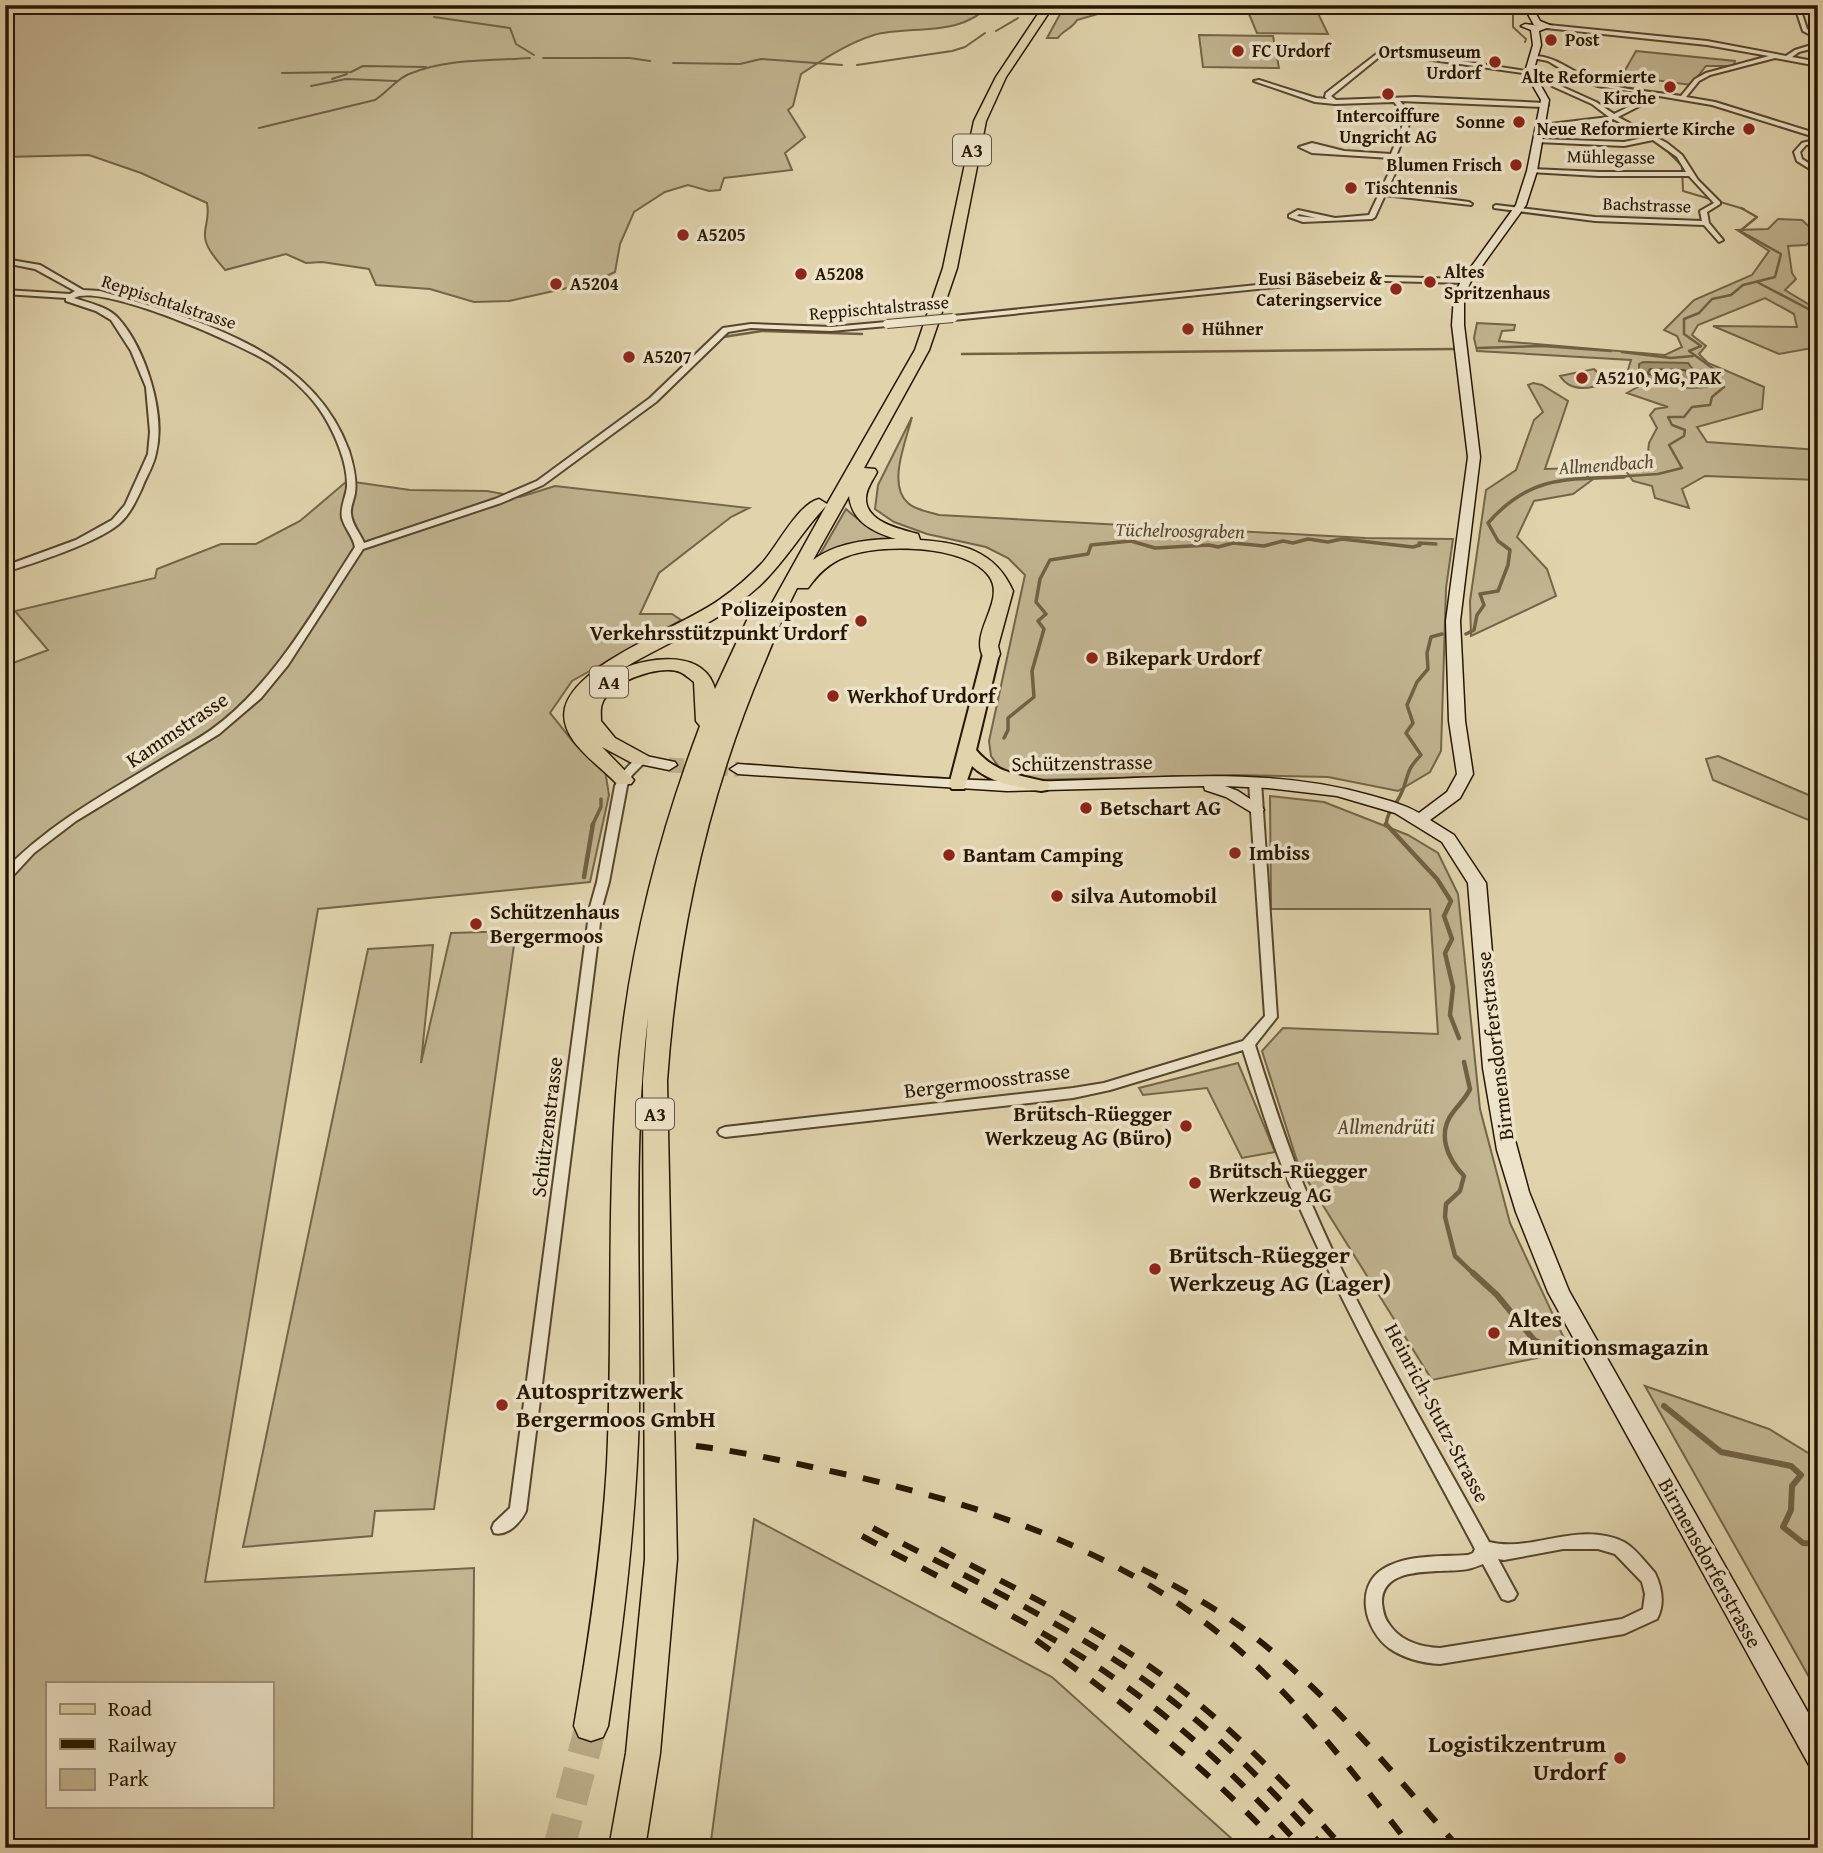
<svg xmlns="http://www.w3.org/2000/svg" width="1823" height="1853" viewBox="0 0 1823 1853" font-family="'Gentium Book Plus',serif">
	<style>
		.green { fill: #c1b490; stroke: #746548; stroke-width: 2; fill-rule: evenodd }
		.water { fill: #a29372; stroke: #716144; stroke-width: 2 }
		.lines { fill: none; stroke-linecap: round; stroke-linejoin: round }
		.shore { stroke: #645439; stroke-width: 2 }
		.stream-far4 { stroke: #716144; stroke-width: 2 }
		.stream-far3 { stroke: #716144; stroke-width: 2.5 }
		.stream-far2 { stroke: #716144; stroke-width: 3.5 }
		.stream-far1 { stroke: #716144; stroke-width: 4.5 }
		.stream { stroke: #716144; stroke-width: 6 }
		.secondary-tunnel { stroke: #bcae8a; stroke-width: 15; stroke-dasharray: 15 7; stroke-linecap: butt }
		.motorway-tunnel { stroke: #bcae8a; stroke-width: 32; stroke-dasharray: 32 16; stroke-linecap: butt }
		.minor-casing { stroke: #56462b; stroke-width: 4 }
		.secondary-casing { stroke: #271600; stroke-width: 3 }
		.primary-casing { stroke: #271600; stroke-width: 4 }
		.motorway-casing { stroke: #271600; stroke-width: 3 }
		.minor { fill: #ece3ca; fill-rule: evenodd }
		.secondary { fill: #ece3ca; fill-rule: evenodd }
		.primary { fill: #e1d4ad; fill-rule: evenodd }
		.motorway { fill: #e1d4ad; fill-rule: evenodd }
		.rail { stroke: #271600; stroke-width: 6; stroke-dasharray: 17 17; stroke-linecap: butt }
		.minor-bridge-casing { stroke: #56462b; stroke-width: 10; stroke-linecap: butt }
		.minor-bridge { stroke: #ece3ca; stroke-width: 8 }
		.poi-dot { fill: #8f2418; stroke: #ece3ca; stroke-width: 2.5 }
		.labels { text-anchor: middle; stroke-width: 7; stroke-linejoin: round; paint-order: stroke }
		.far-poi-label { font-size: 18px; font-weight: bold; fill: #271600; stroke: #ece3ca; text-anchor: start }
		.far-street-label { font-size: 18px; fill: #271600; stroke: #ece3ca }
		.shield { fill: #ece3ca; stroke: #62543d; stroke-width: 2 }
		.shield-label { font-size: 19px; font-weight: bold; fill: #271600 }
		.far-water-label { font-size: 19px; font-style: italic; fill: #58482e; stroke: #ece3ca }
		.poi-label { font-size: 21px; font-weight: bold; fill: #271600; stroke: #ece3ca; text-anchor: start }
		.street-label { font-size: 21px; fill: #271600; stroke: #ece3ca }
		.park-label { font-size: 21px; font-style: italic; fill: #55452b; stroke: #ece3ca }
		.near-poi-label { font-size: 24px; font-weight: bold; fill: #271600; stroke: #ece3ca; text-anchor: start }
	</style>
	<rect width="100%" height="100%" fill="#e1d4ad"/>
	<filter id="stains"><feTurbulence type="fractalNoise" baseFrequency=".00286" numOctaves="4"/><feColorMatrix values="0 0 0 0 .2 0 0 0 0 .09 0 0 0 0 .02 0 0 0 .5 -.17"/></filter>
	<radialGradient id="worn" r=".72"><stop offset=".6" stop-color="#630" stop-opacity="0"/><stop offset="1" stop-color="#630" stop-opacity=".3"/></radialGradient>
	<path class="green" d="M5,5h984c-28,33 -81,20 -115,30 -26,8 -50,24 -73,39l-8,32 -5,4 17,27 -20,16 7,17 -68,8 -4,12 -11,1 -21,-6 -23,7 -31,20 -14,32 -5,28 -21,10 -85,19 -35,1 -44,-13 -54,-4 -7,-16 -47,-7 -16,1 -20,-9 -61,16c-7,-9 -19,-21 -20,-33 -1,-12 5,-17 2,-34l-66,-30 -52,-18 -84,2z
		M1065,5h47l-11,8 -24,7c-5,9 -14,10 -19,18h-11z
		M1245,5h69l14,29 -71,-1z
		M1199,35l74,1 6,32 -76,-1z
		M1636,51l99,10 -1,5h-28l-15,19 -37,-5v-2l-30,-6z
		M1778,219l24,1 16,15 -12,10 -18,1 4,27 4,6 -11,11 33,20v37l-39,7 -66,-28 84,1 -3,-13 -29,-16 -67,27 -6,10 14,11 -7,8 9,9 56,24 -2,22 -65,18 10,15 111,8v30l-113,-4 -23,13 7,19 -34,-10 -3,-12 -19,-5 -7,-10h20l3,-28 8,-15 -7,-13 5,-6 13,-2 -41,-14 14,-8 -13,-15 3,-10 -154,-9 -3,-13 3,-15 38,2 -1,5 -12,1 -3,10 166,14 17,-8 -5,-11 -13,-6 30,-30 58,-25 17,-24 -32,-21 31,-1z
		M1594,369l13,13c-16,7 -36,11 -47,-6z
		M1533,383l9,2 26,16 -23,68 33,-1 14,12 -19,14 -39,7 -17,36 30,32 9,27 -85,40 -1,-35 16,-111 30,-20 18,-50 9,-8 -15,-27z
		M912,417c-6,24 -25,68 -4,86 7,7 22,9 31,12l426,23 88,1 -7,49 -5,163 -11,21 -32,19 -70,-14 -93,-2 -205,5 -26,-6 -13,-18 -2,-15 36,-166 -17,-17 -22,-11 -59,-13 -33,-12 -19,-13 3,-24z
		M347,481l63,9 77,1 33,6 35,-11 194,22 -18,9 -72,56 -19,41h32l9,6 -109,61 -22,32 25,31 30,26 4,25 -19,87 -272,27 -113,673 269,-14 -2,280h-467v-1182l43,-16 -33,-39 140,-33 2,-9 64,-25h35l44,-23zM47,1683h224v123h-224z
		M846,509c18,17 37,25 60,33l-59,4 -28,10z
		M1718,756l100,43v25l-105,-44 -7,-21z
		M1270,796l54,6 84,33 30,18 20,41 22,215 30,114 60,128 -138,29 -133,-213 -37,-116 21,-23 155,6 -8,-125h-159z
		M516,931l-82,578 -59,2 -3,25 -129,11 125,-598 65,-4 -12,118 30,-130z
		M1238,1063l37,89 -33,6 -35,-70 -64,7 -4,-7z
		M1645,1386l124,43 49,30v234z
		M754,1519l298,158 190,171h-532z"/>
	<path class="water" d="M1643,362l45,1 19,24 -17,1 -45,-6 -6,-8v-10z"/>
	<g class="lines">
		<path class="shore" d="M1650,369l35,1 5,7 -4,3 -39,-6z"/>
		<path class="stream-far4" d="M1508,5l5,5v17l13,12 -1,3
			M1082,12l12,-1 8,-6
			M434,17l76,11 6,16 18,11
			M996,31l22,-13
			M543,58h87l20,3
			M673,63l67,1 21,-5 81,6
			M857,65l95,-14 13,-4 20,-14
			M282,73l69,-1 12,-6 63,1
			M332,79l15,-5
			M1552,82l56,27
			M311,86l35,-7 51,2
			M1617,122l35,17
			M259,128l116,-28c13,-8 21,-21 34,-26 37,-16 82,-13 121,-16
			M1664,148l18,18 1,25 61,18"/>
		<path class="stream-far3" d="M1757,282l61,32
			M723,337l39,-6 100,3
			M1478,348l65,-2 68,5
			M1622,352l49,6 22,-2
			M962,354l492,-5
			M1584,479l74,-5 24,-6 -13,-23 15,-9 1,-6 -13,-5 -4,-8h16l8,-10 18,-2 2,-8 12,-10 -9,-17 -26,-19 12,-5 -17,-12v-15l15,-6 13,-14 19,-4 12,-10 32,-8 6,-23 -41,-23 17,-14 -16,-9"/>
		<path class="stream-far2" d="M1466,634l8,-4 3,-15 7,-10 -4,-11 18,-3 10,-26 2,-15 -12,-9 -10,-18c41,-47 77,-44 136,-46
			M1004,738l4,-8v-12l26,-21 -2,-26 12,-42 -6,-8 8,-7 -10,-12 4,-23 10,-19 38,-6 3,-9 40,-4 24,7 54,-3 9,2 15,-4 31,3 19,-5 10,2 15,-4 20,3 14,-3 71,8 7,-2 -1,-2 17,1
			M592,826l9,-19v-8
			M1386,826c1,-15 8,-18 14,-30 10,-19 3,-23 21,-41l-15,-22 7,-10 -6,-18 10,-23 11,-13 -1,-16 4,-16 11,-3"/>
		<path class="stream-far1" d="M1386,824l51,55 14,22 -7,15 8,23 -7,14 8,34 -3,28 9,23
			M584,877l9,-53
			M1464,1062l6,27c-4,9 -10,14 -16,22 -18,22 -7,47 10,65l-4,15 -14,13 -1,13 10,39 20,19"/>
		<path class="stream" d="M1473,1273l24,22 37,45 15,8
			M1664,1406l57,46 70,14 10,9 -9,11 -1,24 -8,17 20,16 15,1"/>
		<path class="secondary-tunnel" d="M669,765l69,4"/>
		<path class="motorway-tunnel" d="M559,1848l32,-122"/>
		<g class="minor-casing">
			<path id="minor" d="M1781,5h9l11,6 6,18 11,6v4l-15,-8 -6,-18z
				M1548,25l159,16 79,15 9,-6 23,-7v4l-19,5 -7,5 26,5v4l-43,-8 -65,17 -11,6 -13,16 29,5 103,32v4l-106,-33 -53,-9 -41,21 49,26 15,12 16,25 22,22v2l-13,8 2,11 14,17 -4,2 -15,-17 -109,-4 -101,-13v-2l2,-1 99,12 107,4 -2,-10 14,-8 -25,-27h-90l-69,-4 -1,-1 3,-2 67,3h87l-9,-15 -24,-17 -29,6 -87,-4v-2l2,-1 85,3 24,-5 -35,-18 -6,3 -67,6 2,-3 67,-8 -17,-13 -40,-18v-2h4l40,18 18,12 39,-19 -55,-9 -22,-8 -28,-17 -15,-3v-2c25,0 42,19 65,26 26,8 56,10 83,14l14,-17 11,-6 63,-17 -62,-11 -161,-17z
				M1383,49l149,23 -3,2 -145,-21 -53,43 5,4 79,-3 130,6 3,2 -3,2 -145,-6 12,16 -16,39 5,4 -14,31 82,11 3,2 -1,1 -86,-10 -10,22 -3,2 -69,3 -14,-5v-2l9,-5 37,8 34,-3 26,-55 -4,-2 -79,-5 -13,-6 13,-4 32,8 47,3 15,-37 -12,-15 -59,2 -20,-2 -61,-21 5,-1 57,18 11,1 -2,-2 1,-4zM1299,214l17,4 -19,-2z
				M1818,139v4l-12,2 -6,7 2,7 16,10v5l-21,-13 -3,-9 8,-9z
				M5,259l35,6 43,25 17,1c94,28 212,57 249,160 4,13 8,28 6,42 -1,7 -5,14 -4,21 1,11 9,19 13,29l131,-44 42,-18 113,-83 73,-70 28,-4 80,3 56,-5 4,2 -4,2 -56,5 -80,-3 -23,4 -72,70 -113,83 -42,18 -138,46 -75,116 -27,33 -42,36 -143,87 -42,32 -25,27 -4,1v-11c46,-48 105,-79 161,-113 15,-9 31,-17 45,-27 64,-47 102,-118 144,-183 -2,-11 -10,-18 -13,-29 -2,-11 4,-21 5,-31 1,-23 -11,-51 -23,-71 -12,-20 -33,-39 -52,-52 -28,-19 -172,-82 -198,-66 14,5 33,8 44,20 27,30 48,95 38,135 -2,12 -10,24 -14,35 -6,13 -12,26 -23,36 -23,19 -84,39 -114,48v-6l71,-26 36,-20 13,-15 23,-51 2,-22 -4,-45 -15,-36 -20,-31 -15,-9 -30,-10v-3l-61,-4v-4l65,4 5,-3 -40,-22 -30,-6z
				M1346,276l120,3 4,2 -4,2 -120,-3 -393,40 -4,-2 4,-2z
				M641,757l6,3 -15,15 -5,11 -18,96 -7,25 -76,604c-5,11 -19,26 -32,22l-2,-5 2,-5 16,-15 80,-601 7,-25 18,-96c6,-12 14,-24 26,-29z
				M1255,779l6,3 16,235 -22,28c15,47 30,95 49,141 51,124 121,239 185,356 43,11 89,-22 135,0 11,6 22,21 31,31 7,15 10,31 2,46l-33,15 -184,30c-17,-1 -37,-6 -51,-16 -24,-18 -35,-61 -6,-79 24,-15 58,-12 85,-14l5,-2 2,-4c-63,-119 -130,-235 -183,-359 -20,-45 -34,-93 -49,-140l-133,40 -37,8 -348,39 -5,-2 -2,-3 2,-3 5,-2 348,-39 31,-5 139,-42 22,-25 -16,-234zM1563,1549h35l17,5 27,28 3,12 -2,15 -21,10 -182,29c-20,-1 -40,-7 -51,-24 -5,-6 -6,-13 -7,-21 -1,-40 61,-29 86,-34 5,-1 10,-3 15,-5l19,35 6,2 6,-2 3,-5 -19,-35 6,1z"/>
		</g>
		<g class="secondary-casing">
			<path id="secondary" d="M1523,5h8l9,16 12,5 -13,5 2,14 -8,27 16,28 -12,71 -11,34 -55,76 -7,15v29l16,132 -20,164 5,100 8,53 -13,24 -30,22 24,15 32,48 16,185 10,61 17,63 40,99 249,439v38l-9,-3 -261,-473 -32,-80 -19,-62 -14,-82 -15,-185 -26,-41 -47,-29 -58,-17 -69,-8 -43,-2 13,5 24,16 2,3 -8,5 -30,-18 -21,-7 -1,-4 -197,5 -269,-17 -8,-5 8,-5c88,6 177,15 266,17 121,3 246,-20 365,14 18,5 34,9 50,18l28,-21 10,-18 -8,-53 -3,-100 22,-164 -16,-132 2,-29 7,-15 55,-76 11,-34 14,-71 -16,-28 8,-27 -2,-15 -10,-4 4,-2 15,2 -6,-1z
				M641,755l34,7 2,3 -8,5 -34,-7 -2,-3 2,-3z"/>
		</g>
		<g class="primary-casing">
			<path id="primary" d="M991,649l8,5 -23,96c19,23 43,25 71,32l3,4 -3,4 -6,1c-25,-4 -51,-8 -69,-25l-8,23h-12l-3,-4 34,-131z"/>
		</g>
		<g class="motorway-casing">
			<path id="motorway" d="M1044,5h10l-48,72 -20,44 -29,147 -28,82 -65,118 11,1 2,3c-4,8 -11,17 -11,26 -1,24 34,31 52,36l2,6c41,3 75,10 93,51l-15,55 2,8 -2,4h-14c-16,-25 23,-57 5,-82 -23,-32 -111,-33 -144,-19 -16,6 -27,17 -37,31h-11c-13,25 -23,52 -34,78 -56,132 -86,272 -96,415l10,478 -17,194 -15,95h-36l17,-95 19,-194 -2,-478 5,-64c-16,133 -7,265 -9,398 -3,104 -15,208 -31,311l-5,11 -12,4 -12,-4 -5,-11c15,-87 28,-174 33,-262 6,-123 0,-246 9,-369 9,-128 39,-250 84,-369l-4,-5 -2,-39c-4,-3 -9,-8 -14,-10 -21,-8 -71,10 -78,32 -2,5 -1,12 -1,17l14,17 33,18 3,4 -3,4h-14l-32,-17 32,33 -3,4h-14c-18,-20 -59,-44 -52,-76 12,-46 115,-80 154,-108 16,-11 31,-24 44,-38 15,-17 35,-58 56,-63l8,5 88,-154 28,-82 31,-147 22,-44zM849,496c3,26 24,36 47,43 -29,0 -60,4 -83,21zM826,506l-60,108 -8,-4 -9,6 -34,73c-11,-39 -62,-32 -91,-21 45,-27 93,-44 133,-80 27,-24 44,-56 69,-82z"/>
		</g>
		<use href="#minor" class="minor"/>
		<use href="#secondary" class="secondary"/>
		<use href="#primary" class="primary"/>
		<use href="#motorway" class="motorway"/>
		<path class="rail" d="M696,1446c56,7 111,20 166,32 132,31 258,74 364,161 72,59 129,136 186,209
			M873,1528c87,46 178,88 260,144 72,49 134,111 191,176
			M862,1536c81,44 165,84 242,135 74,50 139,110 198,177
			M940,1549c70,37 143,72 209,117 73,51 136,115 194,182
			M1142,1569c32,16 63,33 92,53 87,61 155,147 225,226
			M1036,1640c88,63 172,128 245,208"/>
		<g class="minor-bridge-casing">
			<path id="minor-bridge" d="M887,324l66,-6"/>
		</g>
		<use href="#minor-bridge" class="minor-bridge"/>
	</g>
	<g class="poi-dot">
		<circle cx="1551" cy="40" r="7"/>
		<circle cx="1238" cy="51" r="7"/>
		<circle cx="1495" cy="62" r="7"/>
		<circle cx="1670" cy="87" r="7"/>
		<circle cx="1388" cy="94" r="7"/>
		<circle cx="1519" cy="122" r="7"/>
		<circle cx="1749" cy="129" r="7"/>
		<circle cx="1516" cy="165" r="7"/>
		<circle cx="1351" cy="188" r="7"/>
		<circle cx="683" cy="235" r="7"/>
		<circle cx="801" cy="274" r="7"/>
		<circle cx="1430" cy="282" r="7"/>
		<circle cx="556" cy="284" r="7"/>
		<circle cx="1396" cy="289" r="7"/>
		<circle cx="1188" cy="329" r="7"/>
		<circle cx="629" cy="357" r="7"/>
		<circle cx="1582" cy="378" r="7"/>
		<circle cx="861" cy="621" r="7"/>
		<circle cx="1092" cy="658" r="7"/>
		<circle cx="833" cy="696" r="7"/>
		<circle cx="1086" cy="808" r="7"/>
		<circle cx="1235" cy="853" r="7"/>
		<circle cx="949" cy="855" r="7"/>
		<circle cx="1057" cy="896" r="7"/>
		<circle cx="476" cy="924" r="7"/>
		<circle cx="1186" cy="1126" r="7"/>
		<circle cx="1195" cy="1183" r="7"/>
		<circle cx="1155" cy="1269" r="7"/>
		<circle cx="1494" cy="1333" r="7"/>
		<circle cx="502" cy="1405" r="7"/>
		<circle cx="1620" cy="1758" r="7"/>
	</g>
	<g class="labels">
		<g class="far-poi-label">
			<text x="1565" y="46">Post</text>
			<text x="1252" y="57">FC Urdorf</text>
			<text x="1481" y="58" text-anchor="end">Ortsmuseum<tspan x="1481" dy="21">Urdorf</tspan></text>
			<text x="1656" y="83" text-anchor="end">Alte Reformierte<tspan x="1656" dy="21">Kirche</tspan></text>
			<text x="1388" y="122" text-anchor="middle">Intercoiffure<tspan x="1388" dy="21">Ungricht AG</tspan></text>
			<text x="1505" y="128" text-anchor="end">Sonne</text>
			<text x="1735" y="135" text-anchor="end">Neue Reformierte Kirche</text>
			<text x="1502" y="171" text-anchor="end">Blumen Frisch</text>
			<text x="1365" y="194">Tischtennis</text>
			<text x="697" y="241">A5205</text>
			<text x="1444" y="278">Altes<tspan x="1444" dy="21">Spritzenhaus</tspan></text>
			<text x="815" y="280">A5208</text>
			<text x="1382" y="285" text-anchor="end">Eusi Bäsebeiz &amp;<tspan x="1382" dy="21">Cateringservice</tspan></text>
			<text x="570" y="290">A5204</text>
			<text x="1202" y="335">Hühner</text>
			<text x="643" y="363">A5207</text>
			<text x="1596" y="384">A5210, MG, PAK</text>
		</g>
		<g class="far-street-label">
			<text transform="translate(1611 157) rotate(1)" y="6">Mühlegasse</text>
			<text transform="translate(1647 205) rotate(2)" y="6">Bachstrasse</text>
			<text transform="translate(169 302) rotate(18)" y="6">Reppischtalstrasse</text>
			<text transform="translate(879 308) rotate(-5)" y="6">Reppischtalstrasse</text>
		</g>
		<g class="shield">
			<rect x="953" y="134.5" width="38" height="31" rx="5"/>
			<rect x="590" y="666.5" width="38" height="31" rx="5"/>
			<rect x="636" y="1098.5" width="38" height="31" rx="5"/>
		</g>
		<g class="shield-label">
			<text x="972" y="157">A3</text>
			<text x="609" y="689">A4</text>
			<text x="655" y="1121">A3</text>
		</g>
		<g class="far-water-label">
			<text transform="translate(1606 464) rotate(-4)" y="7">Allmendbach</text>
			<text transform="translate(1180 530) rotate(1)" y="7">Tüchelroosgraben</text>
		</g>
		<g class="poi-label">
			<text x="847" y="616" text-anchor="end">Polizeiposten<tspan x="847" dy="24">Verkehrsstützpunkt Urdorf</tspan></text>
			<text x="1106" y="665">Bikepark Urdorf</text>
			<text x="847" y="703">Werkhof Urdorf</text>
			<text x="1100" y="815">Betschart AG</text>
			<text x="1249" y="860">Imbiss</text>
			<text x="963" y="862">Bantam Camping</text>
			<text x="1071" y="903">silva Automobil</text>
			<text x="490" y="919">Schützenhaus<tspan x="490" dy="24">Bergermoos</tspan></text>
			<text x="1172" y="1121" text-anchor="end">Brütsch-Rüegger<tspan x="1172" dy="24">Werkzeug AG (Büro)</tspan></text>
			<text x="1209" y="1178">Brütsch-Rüegger<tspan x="1209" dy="24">Werkzeug AG</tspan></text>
		</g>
		<g class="street-label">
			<text transform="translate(177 730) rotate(-34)" y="7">Kammstrasse</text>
			<text transform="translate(1082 763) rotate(-1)" y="7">Schützenstrasse</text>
			<text transform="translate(1495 1046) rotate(-97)" y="7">Birmensdorferstrasse</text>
			<text transform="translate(987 1081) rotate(-7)" y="7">Bergermoosstrasse</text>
			<text transform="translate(547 1127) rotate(-83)" y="7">Schützenstrasse</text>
			<text transform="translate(1437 1413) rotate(62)" y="7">Heinrich-Stutz-Strasse</text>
			<text transform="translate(1710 1563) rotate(61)" y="7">Birmensdorferstrasse</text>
		</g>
		<g class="park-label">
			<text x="1386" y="1134">Allmendrüti</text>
		</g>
		<g class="near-poi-label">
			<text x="1169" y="1263">Brütsch-Rüegger<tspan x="1169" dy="28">Werkzeug AG (Lager)</tspan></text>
			<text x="1508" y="1327">Altes<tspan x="1508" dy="28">Munitionsmagazin</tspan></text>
			<text x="516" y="1399">Autospritzwerk<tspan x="516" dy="28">Bergermoos GmbH</tspan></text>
			<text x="1606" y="1752" text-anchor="end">Logistikzentrum<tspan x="1606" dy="28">Urdorf</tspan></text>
		</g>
	</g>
	<rect width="1823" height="1853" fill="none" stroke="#e1d4ad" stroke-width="28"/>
	<rect x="7" y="7" width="1809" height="1839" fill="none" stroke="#271600" stroke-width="3.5"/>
	<rect x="14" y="14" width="1795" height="1825" fill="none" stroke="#271600" stroke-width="2"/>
	<rect x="46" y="1682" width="228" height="126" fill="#ece3ca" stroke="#9d9179" stroke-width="2"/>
	<rect x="60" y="1704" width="35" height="10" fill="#e1d4ad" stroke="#9d9179" stroke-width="2"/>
	<text x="108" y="1716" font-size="21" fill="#271600">Road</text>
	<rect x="60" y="1739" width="35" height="10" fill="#271600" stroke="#9d9179" stroke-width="2"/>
	<text x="108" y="1752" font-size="21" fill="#271600">Railway</text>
	<rect x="60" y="1769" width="35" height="21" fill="#c1b490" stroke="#9d9179" stroke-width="2"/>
	<text x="108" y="1786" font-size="21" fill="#271600">Park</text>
	<rect width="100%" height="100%" filter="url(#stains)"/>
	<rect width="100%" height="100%" fill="url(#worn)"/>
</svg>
